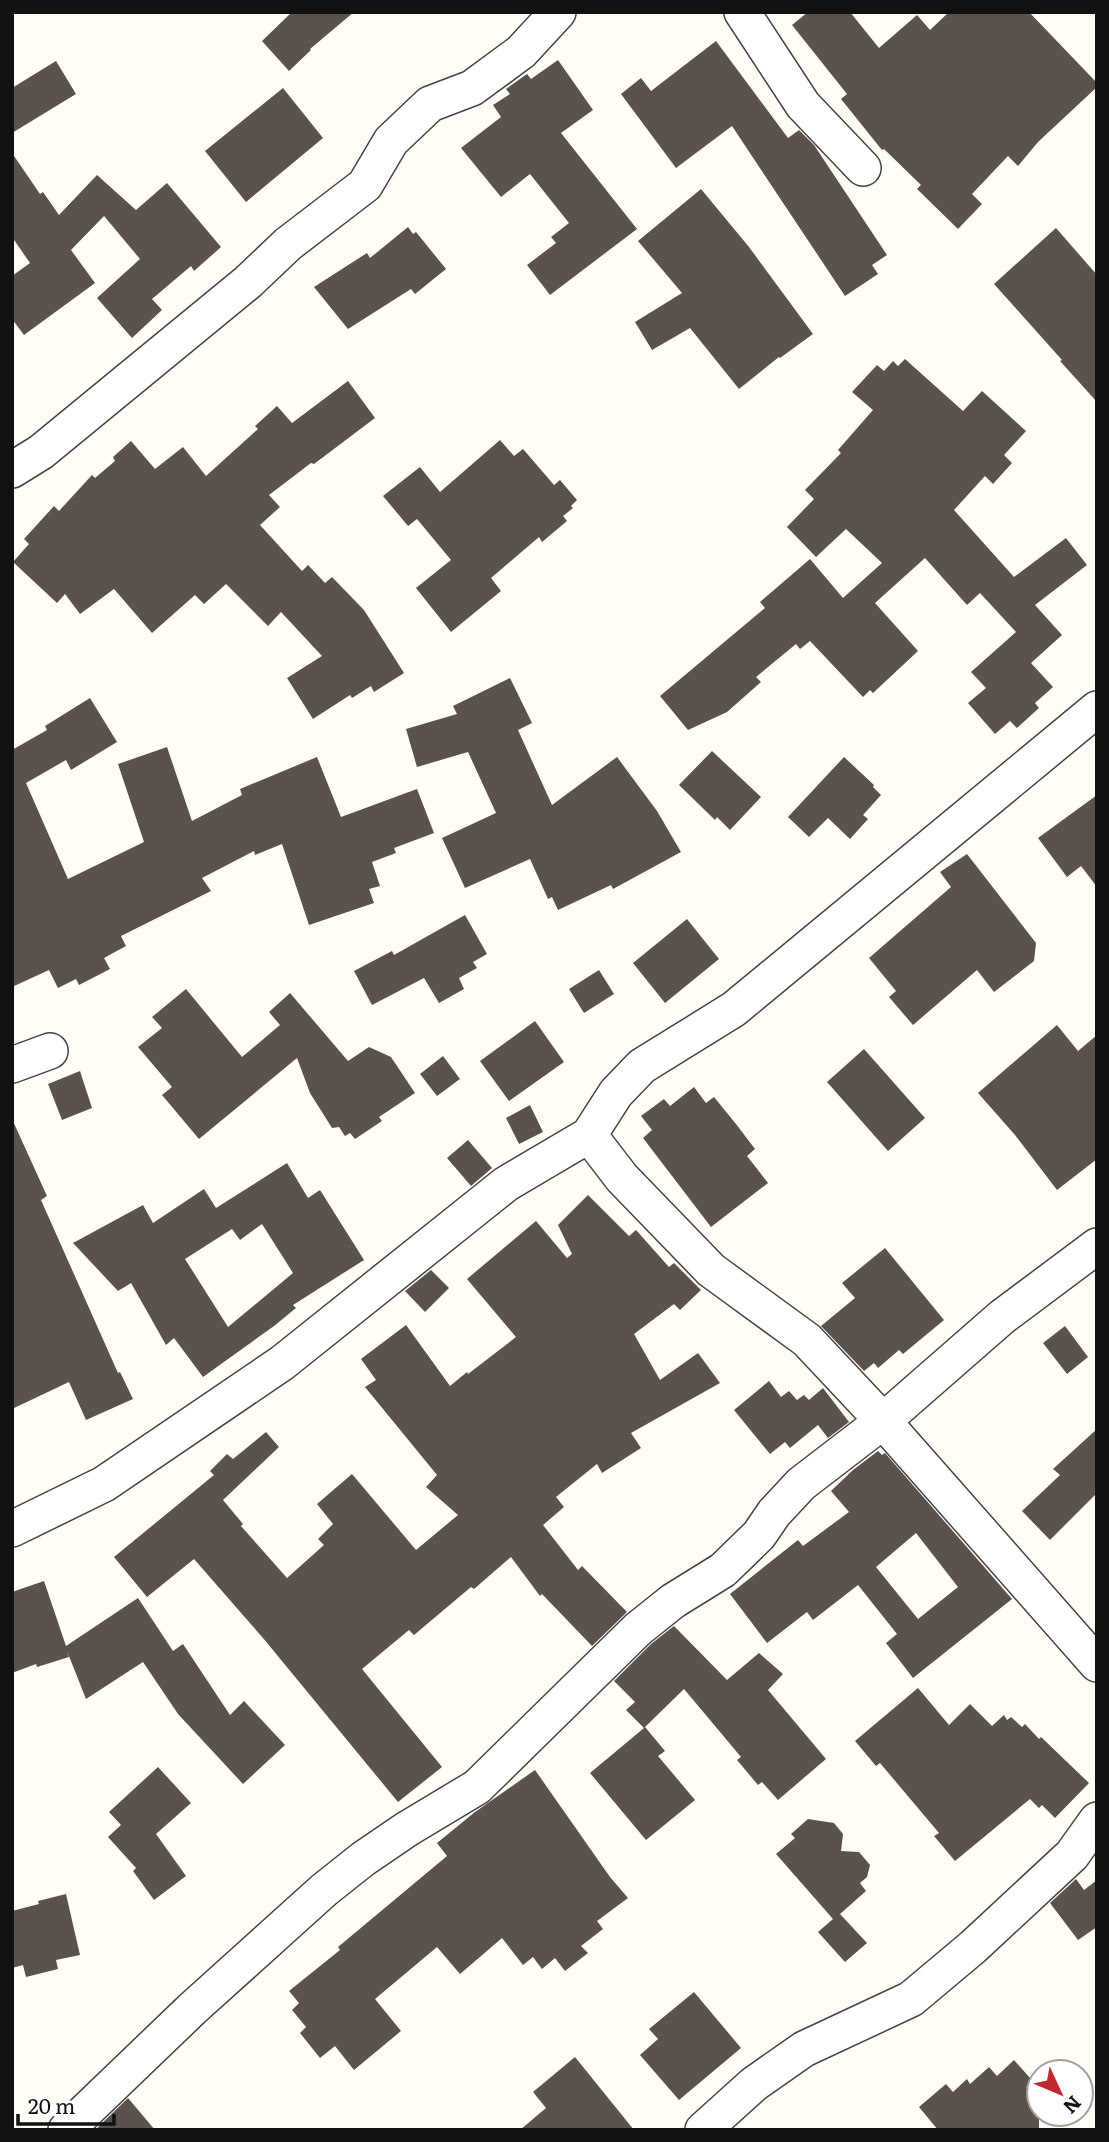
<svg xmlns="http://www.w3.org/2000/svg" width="1109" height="2142" viewBox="0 0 1109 2142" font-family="Literata,serif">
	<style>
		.building { fill: #5a524d; fill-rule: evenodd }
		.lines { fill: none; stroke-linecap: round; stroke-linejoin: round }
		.street-casing { stroke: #444; stroke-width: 38 }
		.street { stroke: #fff; stroke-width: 35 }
	</style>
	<rect width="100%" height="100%" fill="#fffdf5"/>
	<path class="building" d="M292,12h62l-44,37 1,1 -22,21 -27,-30z
		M808,12h42l29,36 38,-33 13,15 19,-18h80l68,71v4l-59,55 -20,24 -10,-10 -36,38 10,10 -24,25 -41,-40 4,-4 -37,-36 -2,1 -41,-51 6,-5 -55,-69z
		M716,41l72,97 11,-8 15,15 73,110 -15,10 6,9 -33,22 -113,-170 -56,42 -55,-74 20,-16 10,13z
		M558,60l35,50 -32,23 76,96 -87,66 -23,-30 29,-22 -5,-6 18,-14 -39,-49 -29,23 -40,-49 40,-31 -8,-12 17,-11 -4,-5 21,-15 4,5z
		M56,61l20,33 -64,39v-45z
		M283,88l40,50 -77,64 -41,-51z
		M12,153l28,41 3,-2 16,23 38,-40 39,35 31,-27 54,64 -27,24 -3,-5 -39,33 10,11 -30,28 -35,-40 43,-39 -36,-43 -33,34 24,33 -71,52 -12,-16v-43l18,-13 -18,-26z
		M701,189l48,58 64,87 -33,24 -1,-1 -40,32 -49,-61 -38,22 -17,-28 47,-29 -44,-52z
		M408,227l5,7 3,-2 30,37 -31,25 -4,-5 -63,40 -34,-42 53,-34 3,5z
		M1056,228l41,47v127l-37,-41 2,-1 -68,-76z
		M905,359l58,52 19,-20 44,40 -22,24 8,8 -19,21 -8,-8 -31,34 60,67 52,-39 21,27 -52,40 27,30 -31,28 22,24 -18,16 4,5 -22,20 -7,-7 -15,13 -27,-31 18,-15 -15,-16 45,-40 -36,-39 -13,12 -42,-47 -50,45 43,48 -45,42 -3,-3 -7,7 -53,-56 -10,8 -4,-5 -40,33 5,5 -34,30 -39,18 -28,-34 105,-88 -5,-6 50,-43 33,39 39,-35 -36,-34 -30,28 -29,-30 27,-28 -9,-9 36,-37 -3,-3 35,-40 -21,-18 25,-27 7,6 9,-10 5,5z
		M348,381l27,37 -61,46 -3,-1 -42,32 11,12 -20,18 42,46 6,-6 17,18 7,-6 32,33 40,63 -30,19 -3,-6 -19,12 -2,-3 -37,24 -26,-41 35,-22 -41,-44 -13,14 -42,-42 -22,20 -9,-9 -43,38 -38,-44 -34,25 -15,-20 -8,9 -44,-41 16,-18 -5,-5 30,-33 5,5 33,-36 3,3 20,-17 -2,-4 18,-16 24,28 28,-22 23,29 52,-47 -3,-3 22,-20 15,17z
		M500,440l14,16 9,-7 31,36 6,-5 17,20 -6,6 2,2 -10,8 4,5 -25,21 -3,-5 -48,41 10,13 -50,41 -35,-44 35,-28 -34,-41 -9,7 -25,-30 37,-29 20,25z
		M510,678l22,45 -14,7 34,75 65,-48 40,54 24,41 -68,37 -2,-4 -53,25 -6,-13 -4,2 -18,-40 -65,29 -23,-50 54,-25 -28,-61 -51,15 -11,-38 51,-15 -4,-8z
		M90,698l27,44 -46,28 -5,-10 -40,23 42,96 76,-37 -26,-78 49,-17 25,74 50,-26 -2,-6 77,-32 24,60 76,-28 17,44 -40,15 2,5 -24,9 8,24 -11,3 5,14 -65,22 -27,-81 -27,11 -1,-4 -52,27 9,13 -90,45 5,10 -22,12 6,11 -31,16 -3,-6 -18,9 -9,-18 -37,17v-237l35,-20 -2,-4z
		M712,751l49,46 -31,33 -13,-13 -2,3 -36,-35z
		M844,757l30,28 -1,2 8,8 -18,20 5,4 -18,20 -22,-21 -19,19 -21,-20z
		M1097,795v92l-16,-21 -14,11 -29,-39z
		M967,854l69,89 -2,18 -40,31 -17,-22 -64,55 -24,-28 7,-6 -27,-33 82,-71 -11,-15z
		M465,915l22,39 -14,8 4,6 -18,10 5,11 -25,14 -15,-25 -52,27 -18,-34 38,-20 2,4z
		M687,919l32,40 -54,44 -32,-40z
		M599,970l15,24 -30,19 -15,-24z
		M186,989l56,68 38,-32 -11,-13 21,-19 58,68 21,-14 22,10 24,36 -36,24 3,4 -27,18 -5,-6 -5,3 -6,-9 -7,1 -22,-35 -13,-35 -98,81 -37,-44 10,-8 -34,-40 24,-19 -10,-11z
		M535,1021l29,41 -55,39 -29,-40z
		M1057,1025l21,26 19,-16v124l-40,31 -42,-55 -37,-42z
		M864,1049l61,69 -37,33 -61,-69z
		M443,1056l17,23 -23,17 -17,-22z
		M80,1071l12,37 -30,12 -14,-36z
		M694,1087l12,16 8,-6 22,27 19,25 -8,7 21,27 -57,44 -68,-89 9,-8 -11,-14 23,-17 6,7z
		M530,1105l13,27 -24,12 -13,-26z
		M12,1119l35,77 -6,4 77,173 2,-1 13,27 -47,21 -17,-38 -57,27z
		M468,1140l24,28 -21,18 -24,-28z
		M287,1163l21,35 12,-8 44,70 -71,45 3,3 -22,18 -71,51 -29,-39 -8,7 -35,-62 -13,8 -45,-48 70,-38 10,18 51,-34 12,19zM262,1224l31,49 -65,54 -43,-68 47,-30 8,11z
		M588,1195l41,41 7,-6 33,37 5,-4 27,27 -21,20 -6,-6 -40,30 26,46 38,-27 22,30 -89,50 10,15 -39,25 -5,-9 -41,33 8,10 -21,18 35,45 4,-4 45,46 -35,34 -50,-52 -2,2 -29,-39 -37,32 -3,-2 -57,48 -5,-5 -47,39 80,98 -44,35 -135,-164 -69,-79 -47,38 -33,-40 100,-82 -4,-4 17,-17 6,5 33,-27 13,15 -56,53 20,24 -2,2 46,52 37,-33 -6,-6 15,-15 -16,-20 35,-30 64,76 42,-35 -32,-28 11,-12 -72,-88 11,-7 -15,-21 45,-34 44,61 17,-14 1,2 48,-37 -49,-58 69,-58 31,37 5,-4 -14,-29z
		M885,1248l59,72 -41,34 -4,-4 -21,18 -4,-5 -10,8 -43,-45 34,-28 -13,-15z
		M431,1270l18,18 -24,24 -20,-21z
		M1065,1326l23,31 -21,17 -24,-31z
		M769,1381l12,16 8,-6 8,9 7,-5 5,5 14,-12 26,34 -21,16 -10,-13 -28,23 -5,-6 -15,12 -36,-44z
		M1097,1429v64l-47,47 -28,-29 38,-36 -7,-6z
		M878,1451l4,4 3,-2 127,146 -99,79 -27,-35 11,-9 -39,-49 -45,35 -6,-8 -40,31 -37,-49 68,-54 5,6 46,-34 -18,-21 22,-21zM916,1533l42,54 -40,32 -42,-52z
		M44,1581l22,65 72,-48 35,53 10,-7 47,71 14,-14 41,44 -42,39 -65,-70 -35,-52 -57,37 -19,-48 2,6 -32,10 -1,-3 -24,9v-81z
		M674,1626l53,54 32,-27 24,21 -15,16 58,69 -48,41 -16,-18 -4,3 -21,-25 4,-3 -57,-68 -39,38 20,24 -7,5 37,44 -49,40 -56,-67 54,-45 -18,-18 9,-8 -21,-21 37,-37z
		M918,1688l31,37 21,-21 22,22 12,-11 3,5 4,-3 11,10 3,-3 14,15 2,-2 48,46 -34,35 -13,-13 -3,3 -9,-9 -75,62 -21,-25 5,-3 -59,-70 -4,3 -21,-25z
		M158,1767l33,36 -35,31 30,42 -32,24 -21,-29 3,-3 -28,-31 13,-12 -12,-13z
		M535,1770l75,107 18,21 -31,23 6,8 -22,17 7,7 -23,18 -10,-13 -13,11 -9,-12 -10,8 -21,-27 -42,36 -23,-27 -62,52 26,32 -47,39 -19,-24 -15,12 -20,-25 6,-6 -14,-17 7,-7 -10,-12 51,-41 -2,-3 109,-91 -10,-13 38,-31z
		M808,1819l26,4 9,11 -2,17 18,1 11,13 -3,12 -7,6 6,8 -26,23 27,29 -22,19 -27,-30 15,-13 -57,-65 19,-16 -4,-4z
		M1076,1879l8,11 13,-10v47l-19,13 -28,-37z
		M66,1894l14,61 -24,5 2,9 -32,8 -3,-12 -11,3v-57l27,-7 -1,-3z
		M694,1992l47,56 -62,52 -39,-45 18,-16 -9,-10z
		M575,2057l59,73h-114l26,-22 -13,-16z
		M1014,2060l25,28v42h-101l-19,-23 27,-23 7,8 14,-13 3,5 19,-17 8,9z
		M128,2098l27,32h-60l31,-30z"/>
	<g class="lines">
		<g class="street-casing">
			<path id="street" d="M742,12l61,93 60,63
				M12,470l29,-18 207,-170 40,-38 77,-59 26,-44 39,-37 42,-16 49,-36 37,-40
				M12,1065l38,-14
				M1097,1246l-95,71 -119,104 214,243
				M12,1529l92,-45 178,-121 224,-179 83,-49 27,-42 26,-27 92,-57 363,-300
				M66,2130l126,-121 132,-119 39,-31 44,-30 70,-42 161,-158 35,-28 50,-31 36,-35 15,-22 27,-29 82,-63 -76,-81 -96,-70 -89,-92 -33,-43
				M703,2130l51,-46 50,-35 107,-50 62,-52 99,-92 25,-35"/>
		</g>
		<use href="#street" class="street"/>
	</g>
	<rect width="1109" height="2142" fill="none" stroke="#111111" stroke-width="28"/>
	<g transform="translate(1060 2093) rotate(134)"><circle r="33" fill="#ffffff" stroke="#a0a0a0" stroke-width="2"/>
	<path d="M0-5L12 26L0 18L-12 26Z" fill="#c4262e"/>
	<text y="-10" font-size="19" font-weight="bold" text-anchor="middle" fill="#111111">N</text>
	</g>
	<path d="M18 2114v10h96v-10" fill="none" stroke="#111111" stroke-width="3.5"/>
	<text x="28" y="2114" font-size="21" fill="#111111" stroke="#ffffff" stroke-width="5" paint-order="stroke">20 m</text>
</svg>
